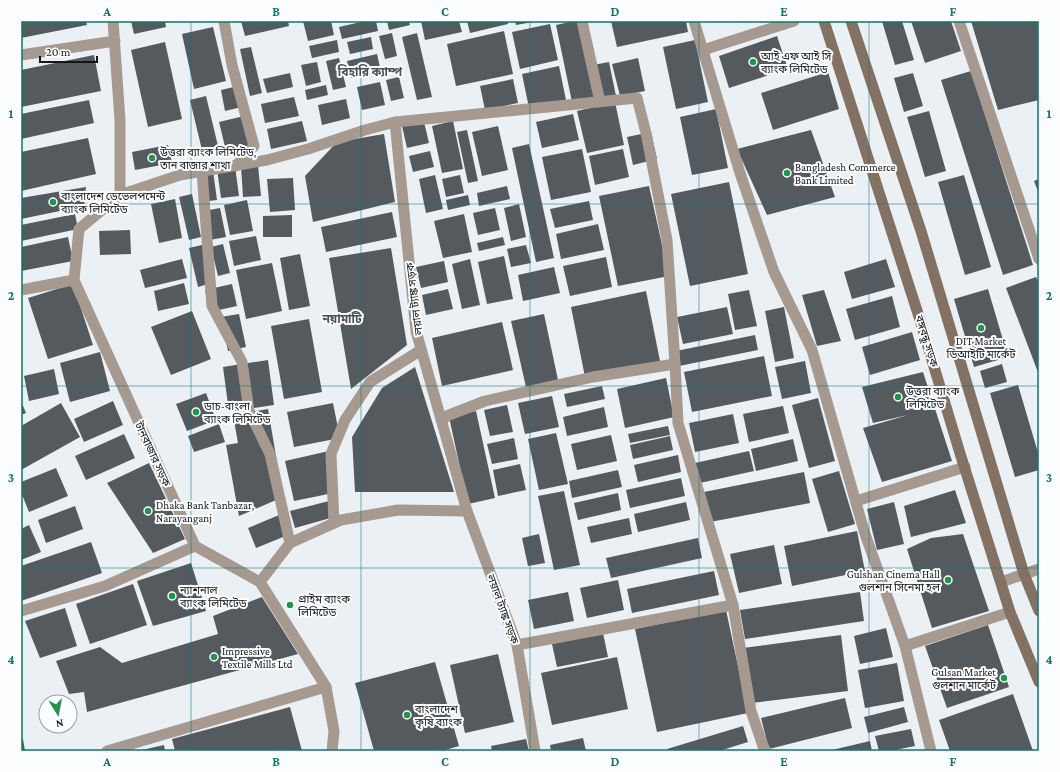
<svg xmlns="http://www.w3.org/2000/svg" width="1060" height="772" viewBox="0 0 1060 772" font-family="'Crimson Pro','Noto Sans Bengali',serif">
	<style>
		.building { fill: #555a5e }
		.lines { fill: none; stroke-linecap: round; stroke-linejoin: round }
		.service { stroke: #a69a90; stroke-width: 11 }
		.minor { stroke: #a69a90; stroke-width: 11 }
		.secondary { stroke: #837163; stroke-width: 11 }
		.grid { fill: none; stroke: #0f766e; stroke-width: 1; stroke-opacity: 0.55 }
		.poi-dot { fill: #22934c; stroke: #fbfdff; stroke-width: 1.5 }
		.labels { text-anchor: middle; stroke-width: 4; stroke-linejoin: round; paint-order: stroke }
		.poi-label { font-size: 11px; fill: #141517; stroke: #fbfdff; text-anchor: start }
		.street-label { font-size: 11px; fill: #141517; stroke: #fbfdff }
		.neighbourhood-label { font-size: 12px; font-weight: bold; fill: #4b5054; stroke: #fbfdff }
		.neatline { fill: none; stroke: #0f766e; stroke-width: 1.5 }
		.grid-label { font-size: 13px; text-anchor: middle; font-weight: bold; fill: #0f766e }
	</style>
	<rect width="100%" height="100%" fill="#ebf0f5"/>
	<path class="building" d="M21,21h65l1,4 -66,13z
		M131,21h34l1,6 -32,7z
		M241,21h47l1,5 -44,10z
		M303,21h28l3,14 -26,6z
		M365,21h11l2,10 -36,8 -3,-12z
		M387,21h22l1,4 -21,5z
		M421,21h38l3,11 -37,8z
		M467,21h41v3l-38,9z
		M515,21h18v1l-17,3z
		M574,21h5l17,76 -24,5 -16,-77z
		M611,21h75l2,11 -71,15z
		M882,21h20l12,39 -19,5z
		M911,21h40l10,30 -36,12z
		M971,21h68v79l-41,10z
		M550,24l8,36 -38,9 -8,-37z
		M213,27l13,54 -32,8 -12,-55z
		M504,31l9,43 -57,12 -9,-42z
		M392,33l5,23 -12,3 -6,-23z
		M417,33l15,64 -15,3 -15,-63z
		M777,36l11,33 -59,19 -10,-32z
		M371,37l2,12 -23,5 -3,-12z
		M337,40l2,12 -27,6 -3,-12z
		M695,40l13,62 -32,7 -13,-62z
		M165,42l17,77 -34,8 -17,-77z
		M251,47l11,46 -12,3 -10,-47z
		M377,54l4,18 -30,6 -4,-17z
		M94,55l7,36 -80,16v-37z
		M339,58l7,29 -13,3 -7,-29z
		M638,58l7,33 -25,5 -8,-32z
		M317,62l4,20 -15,4 -5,-21z
		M609,62l7,34 -15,3 -8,-34z
		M559,66l7,34 -37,8 -7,-34z
		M971,71l62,194 -30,10 -62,-195z
		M828,72l11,37 -66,21 -12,-37z
		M290,73l3,14 -26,6 -4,-14z
		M913,73l10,33 -19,6 -10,-34z
		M399,77l5,21 -13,3 -5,-21z
		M513,79l5,24 -33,7 -5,-24z
		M380,82l5,23 -23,5 -5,-23z
		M242,85l4,21 -21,5 -4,-21z
		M326,85l2,10 -21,5 -2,-10z
		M206,96l12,50 -16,4 -12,-50z
		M294,97l5,19 -34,7 -4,-19z
		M346,99l4,19 -28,7 -4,-20z
		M89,100l5,23 -73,16v-25z
		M615,102l9,43 -37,8 -10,-42z
		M716,109l12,59 -36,7 -12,-58z
		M929,111l17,60 -21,6 -18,-60z
		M573,114l6,26 -37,8 -6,-26z
		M244,116l8,33 -25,6 -8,-33z
		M302,121l5,20 -36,8 -4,-20z
		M453,121l10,48 -21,4 -10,-47z
		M424,122l5,21 -22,5 -5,-22z
		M498,126l10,44 -26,6 -10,-44z
		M467,130l11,51 -10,2 -11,-51z
		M811,130l24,67 -68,18 -30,-66z
		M651,132l6,27 -24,6 -6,-28z
		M384,134l11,68 -82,20 -8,-46 32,-34z
		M88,138l8,36 -75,17v-39z
		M529,144l25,114 -18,4 -24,-114z
		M168,145l4,18 -37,7 -3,-18z
		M582,149l9,43 -40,8 -9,-43z
		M623,149l6,28 -34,8 -6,-29z
		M430,151l4,16 -21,5 -4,-16z
		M258,165l3,31 -18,1 -2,-31z
		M235,166l4,30 -18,2 -4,-29z
		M213,171l4,29 -16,2 -4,-29z
		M435,175l8,34 -17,4 -7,-34z
		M460,175l4,18 -18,4 -4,-18z
		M964,175l27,92 -26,8 -27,-93z
		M293,178l2,32 -25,2 -3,-33z
		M1039,179v15l-5,-13z
		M729,182l19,92 -58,12 -19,-92z
		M507,186l3,13 -31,7 -2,-13z
		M649,186l20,90 -51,10 -19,-90z
		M86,187l-2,19 -63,13v-21z
		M192,194l9,43 -12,3 -10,-43z
		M468,195l2,10 -22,5 -2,-10z
		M175,199l7,39 -23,5 -8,-39z
		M247,200l6,31 -23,4 -6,-30z
		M589,201l4,19 -38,8 -5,-19z
		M519,204l7,33 -15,4 -7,-33z
		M220,208l6,29 -16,3 -6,-29z
		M495,208l5,22 -22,5 -5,-22z
		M392,212l5,25 -71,15 -5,-25z
		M75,214l3,15 -57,12v-16z
		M464,214l8,38 -29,6 -9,-37z
		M292,215v22h-29v-21z
		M598,224l6,26 -43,9 -5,-25z
		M130,230l1,24 -31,1 -1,-24z
		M256,236l5,24 -27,6 -5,-25z
		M68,237l5,24 -52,10v-24z
		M503,237l2,8 -26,6 -2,-8z
		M206,244l9,38 -17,5 -9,-39z
		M223,244l7,29 -12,3 -7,-29z
		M526,245l5,18 -20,4 -4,-18z
		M391,248l16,97 -56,44 -22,-131z
		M300,254l10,52 -21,4 -9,-52z
		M504,256l9,43 -26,5 -9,-42z
		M606,257l6,30 -42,9 -7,-30z
		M182,259l5,19 -42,10 -5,-18z
		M470,259l10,46 -18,4 -10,-45z
		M886,259l9,28 -43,12 -8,-27z
		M444,261l4,21 -27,6 -5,-21z
		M272,263l10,48 -36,8 -10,-49z
		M554,267l6,26 -37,8 -5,-26z
		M1036,277l3,7v91l-33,-87z
		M184,283l5,21 -31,7 -4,-20z
		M73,284l20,61 -45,14 -20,-61z
		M232,284l5,22 -27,6 -5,-22z
		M448,289l5,20 -27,6 -4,-20z
		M988,289l20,68 -34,10 -20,-68z
		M749,290l8,36 -22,4 -7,-36z
		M824,290l17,51 -24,5 -15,-51z
		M646,291l14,70 -75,16 -14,-70z
		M892,296l8,31 -45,13 -9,-31z
		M727,307l6,27 -50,10 -6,-27z
		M784,307l10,51 -19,4 -10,-51z
		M192,311l19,48 -40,16 -20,-48z
		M239,314l7,33 -18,4 -7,-34z
		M544,314l14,66 -32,7 -15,-66z
		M309,319l13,73 -38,7 -13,-73z
		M502,322l11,48 -71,16 -10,-48z
		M912,332l8,28 -50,15 -8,-28z
		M755,335l3,15 -79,16 -3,-15z
		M100,352l10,39 -40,11 -10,-39z
		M764,356l8,40 -80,16 -8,-40z
		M268,360l6,45 -45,7 -6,-45z
		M805,361l6,32 -29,6 -7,-32z
		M1002,364l5,18 -22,6 -5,-17z
		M415,367l39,125h-99l-3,-55 30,-49z
		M54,369l5,25 -30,7 -5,-25z
		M923,372l29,89 -70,21 -19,-54 45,-13 -35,8 -11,-36z
		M666,378l8,39 -49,11 -8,-39z
		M1018,385l21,71v14l-24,7 -25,-84z
		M602,386l3,13 -38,8 -3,-13z
		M206,393l10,27 -29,11 -11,-27z
		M552,396l7,31 -34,7 -7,-31z
		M818,398l17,63 -26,7 -17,-63z
		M21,401l5,12 -5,2z
		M113,401l10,24 -39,17 -10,-23z
		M61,403l19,34 -59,33v-44z
		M333,403l7,35 -46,9 -7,-35z
		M507,405l6,27 -23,4 -6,-26z
		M783,406l6,27 -40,9 -6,-28z
		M604,407l4,20 -41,9 -4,-19z
		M268,409l15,88 -44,19 -13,-71 12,-2 -5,-28z
		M476,411l19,87 -27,6 -19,-87z
		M733,414l6,29 -44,9 -6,-29z
		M219,424l6,18 -31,10 -6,-16z
		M668,426l2,9 -40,8 -2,-9z
		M556,433l12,51 -29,6 -11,-51z
		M124,434l11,24 -49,22 -11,-24z
		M611,435l6,26 -40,9 -6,-26z
		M670,436l3,14 -40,9 -3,-14z
		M514,438l4,21 -26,5 -5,-20z
		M793,439l5,22 -42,10 -5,-22z
		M329,451l9,41 -44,9 -9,-40z
		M749,451l5,20 -54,12 -5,-20z
		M678,455l3,17 -43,10 -4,-17z
		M149,463l36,76 -32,14 -46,-70z
		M520,464l6,26 -28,6 -5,-26z
		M56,468l12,28 -39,16 -8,-20v-10z
		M618,470l4,17 -50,11 -3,-17z
		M839,471l16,53 -27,8 -16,-53z
		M804,472l6,31 -100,19 -6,-30z
		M681,478l4,18 -55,12 -4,-18z
		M955,490l11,33 -55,14 -7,-31z
		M564,491l16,74 -26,5 -16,-74z
		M618,493l3,17 -43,10 -4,-17z
		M329,501l5,16 -39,11 -5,-17z
		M686,502l4,18 -52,12 -4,-18z
		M894,502l10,42 -27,6 -10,-41z
		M75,506l8,23 -37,14 -8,-23z
		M279,515l9,20 -32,13 -8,-20z
		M629,518l3,16 -41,9 -4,-16z
		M29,525l12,27 -20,8v-31z
		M857,531l8,40 -73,15 -8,-40z
		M539,534l6,29 -17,3 -6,-28z
		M963,534l26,77 -57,17 -25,-79 24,-11z
		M698,538l4,20 -91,20 -5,-20z
		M91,542l11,31 -81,28v-35z
		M774,545l8,39 -43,9 -9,-39z
		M191,563l15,48 -53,15 -16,-45z
		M714,571l5,24 -87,18 -5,-24z
		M618,580l6,30 -37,8 -7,-30z
		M133,584l14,41 -57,19 -14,-40z
		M568,592l6,29 -40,8 -6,-29z
		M860,592l4,29 -119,18 -5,-29z
		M262,597l36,57 -211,58 -3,-20 -15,2 -13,-33 44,-14 22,16 96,-29 -5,-18z
		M65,608l12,38 -37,12 -15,-37z
		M726,610l22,103 -91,19 -22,-103z
		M988,625l21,62 -62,21 -22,-62z
		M886,628l7,29 -33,7 -6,-28z
		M603,633l5,24 -51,10 -5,-23z
		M841,635l7,56 -96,12 -9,-55z
		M498,654l16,68 -49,11 -15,-68z
		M617,657l11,52 -76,16 -11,-52z
		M435,662l24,84 -17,5h-68l-19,-68z
		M897,663l7,38 -39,7 -7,-38z
		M1013,694l20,57h-83l-11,-31z
		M845,698l7,30 -83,21 -8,-31z
		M290,707l12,44h-127l-3,-12z
		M904,707l4,15 -40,11 -4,-16z
		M743,726l5,16 -29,9h-51l-1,-2z
		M911,729l4,17 -25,5h-11l-4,-15z
		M583,738l3,13h-35l-1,-6z
		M21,739h2l2,12h-4z
		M526,739l3,12h-37l-1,-5z
		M870,741l2,10h-40v-1z
		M164,745l1,6h-23v-1z"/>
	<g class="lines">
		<path class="service" d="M224,21l8,44 22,81 -18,20
			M959,21l80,238
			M637,98l9,35 21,107 8,124 3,59 55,182 18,106 12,35 3,5
			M202,172l10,134 30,56 7,49 21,43 20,89
			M334,523l-3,-69 14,-34 25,-38 51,-32
			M107,751l219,-64"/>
		<path class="minor" d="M582,21l18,81
			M694,21l46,152 34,99 38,78 53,184 40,112 26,105
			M703,50l91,-29
			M21,55l94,-14
			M120,195l60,-20 87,-15 41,-11 57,-19 30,-8
			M74,280l5,-51 41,-34v-75l-7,-99
			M21,290l53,-10 121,266 65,36 66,105 8,44 -2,20
			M441,420l8,-5 36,-14 108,-24 82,-13
			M856,501l109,-34
			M260,582l30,-39 51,-23 57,-10 69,1
			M1001,582l38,-13
			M21,611l84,-25 90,-40
			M517,645l216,-40
			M905,646l105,-34
			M535,751l-18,-106 -50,-134 -51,-180 -21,-209 133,-13 109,-11"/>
		<path class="secondary" d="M824,21l96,299 39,130 51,162 29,70
			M851,21l70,210 103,343 15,37"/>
	</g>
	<path class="grid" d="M191,21v730M361,21v730M530,21v730M699,21v730M869,21v730M21,204h1018M21,386h1018M21,568h1018"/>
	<g class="poi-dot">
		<circle cx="753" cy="62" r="4"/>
		<circle cx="152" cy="158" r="4"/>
		<circle cx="787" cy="173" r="4"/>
		<circle cx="53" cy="202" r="4"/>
		<circle cx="981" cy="328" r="4"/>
		<circle cx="898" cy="397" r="4"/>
		<circle cx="196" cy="412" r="4"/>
		<circle cx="148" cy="511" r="4"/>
		<circle cx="948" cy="580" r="4"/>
		<circle cx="172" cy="596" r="4"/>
		<circle cx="290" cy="605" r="4"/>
		<circle cx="214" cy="657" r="4"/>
		<circle cx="1004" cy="678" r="4"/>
		<circle cx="407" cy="715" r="4"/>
	</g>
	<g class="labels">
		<g class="poi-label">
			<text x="761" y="60">আই এফ আই সি<tspan x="761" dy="13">ব্যাংক লিমিটেড</tspan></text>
			<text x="160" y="156">উত্তরা ব্যাংক লিমিটেড,<tspan x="160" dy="13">তান বাজার শাখা</tspan></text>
			<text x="795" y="171">Bangladesh Commerce<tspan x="795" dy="13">Bank Limited</tspan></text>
			<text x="61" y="200">বাংলাদেশ ডেভেলপমেন্ট<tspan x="61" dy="13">ব্যাংক লিমিটেড</tspan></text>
			<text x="981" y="345" text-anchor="middle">DIT Market<tspan x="981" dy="13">ডিআইটি মার্কেট</tspan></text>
			<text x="906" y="395">উত্তরা ব্যাংক<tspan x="906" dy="13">লিমিটেড</tspan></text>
			<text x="204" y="410">ডাচ-বাংলা<tspan x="204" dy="13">ব্যাংক লিমিটেড</tspan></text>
			<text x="156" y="509">Dhaka Bank Tanbazar,<tspan x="156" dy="13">Narayanganj</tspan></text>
			<text x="940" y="578" text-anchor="end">Gulshan Cinema Hall<tspan x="940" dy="13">গুলশান সিনেমা হল</tspan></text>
			<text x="180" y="594">ন্যাশনাল<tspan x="180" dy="13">ব্যাংক লিমিটেড</tspan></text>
			<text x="298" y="603">প্রাইম ব্যাংক<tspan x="298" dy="13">লিমিটেড</tspan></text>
			<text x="222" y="655">Impressive<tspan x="222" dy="13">Textile Mills Ltd</tspan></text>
			<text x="996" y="676" text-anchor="end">Gulsan Market<tspan x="996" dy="13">গুলশান মার্কেট</tspan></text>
			<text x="415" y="713">বাংলাদেশ<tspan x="415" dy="13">কৃষি ব্যাংক</tspan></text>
		</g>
		<g class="street-label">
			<text transform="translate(414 299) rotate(-97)" y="4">লয়াল ট্যাঙ্ক সড়ক</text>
			<text transform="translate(927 341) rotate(73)" y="4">বঙ্গবন্ধু সড়ক</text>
			<text transform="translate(153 454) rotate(65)" y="4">টানবাজার সড়ক</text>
			<text transform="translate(503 609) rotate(70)" y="4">লয়াল ট্যাঙ্ক সড়ক</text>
		</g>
		<g class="neighbourhood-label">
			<text x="370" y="76">বিহারি ক্যাম্প</text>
			<text x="342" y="323">নয়ামাটি</text>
		</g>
	</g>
	<rect width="1060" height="772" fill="none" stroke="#fbfdff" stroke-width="44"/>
	<g transform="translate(58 714) rotate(169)"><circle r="19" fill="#fbfdff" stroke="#9fa0a2"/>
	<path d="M0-3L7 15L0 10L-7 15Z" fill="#22934c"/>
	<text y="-6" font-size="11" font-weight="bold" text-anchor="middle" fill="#141517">N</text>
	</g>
	<path d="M40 56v6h57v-6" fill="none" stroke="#141517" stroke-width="2"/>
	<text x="46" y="56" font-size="12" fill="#141517" stroke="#fbfdff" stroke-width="3" paint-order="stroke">20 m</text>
	<rect x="22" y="22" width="1016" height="728" class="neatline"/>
	<g class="grid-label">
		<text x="107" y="16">A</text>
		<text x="276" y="16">B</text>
		<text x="445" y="16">C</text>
		<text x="615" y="16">D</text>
		<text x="784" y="16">E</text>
		<text x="953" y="16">F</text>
		<text x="11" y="118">1</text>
		<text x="1049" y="118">1</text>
		<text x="11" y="300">2</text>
		<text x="1049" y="300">2</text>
		<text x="11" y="482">3</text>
		<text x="1049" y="482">3</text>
		<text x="11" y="664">4</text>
		<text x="1049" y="664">4</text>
		<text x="107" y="766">A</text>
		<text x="276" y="766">B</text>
		<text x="445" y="766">C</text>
		<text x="615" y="766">D</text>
		<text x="784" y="766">E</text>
		<text x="953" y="766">F</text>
	</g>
</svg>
